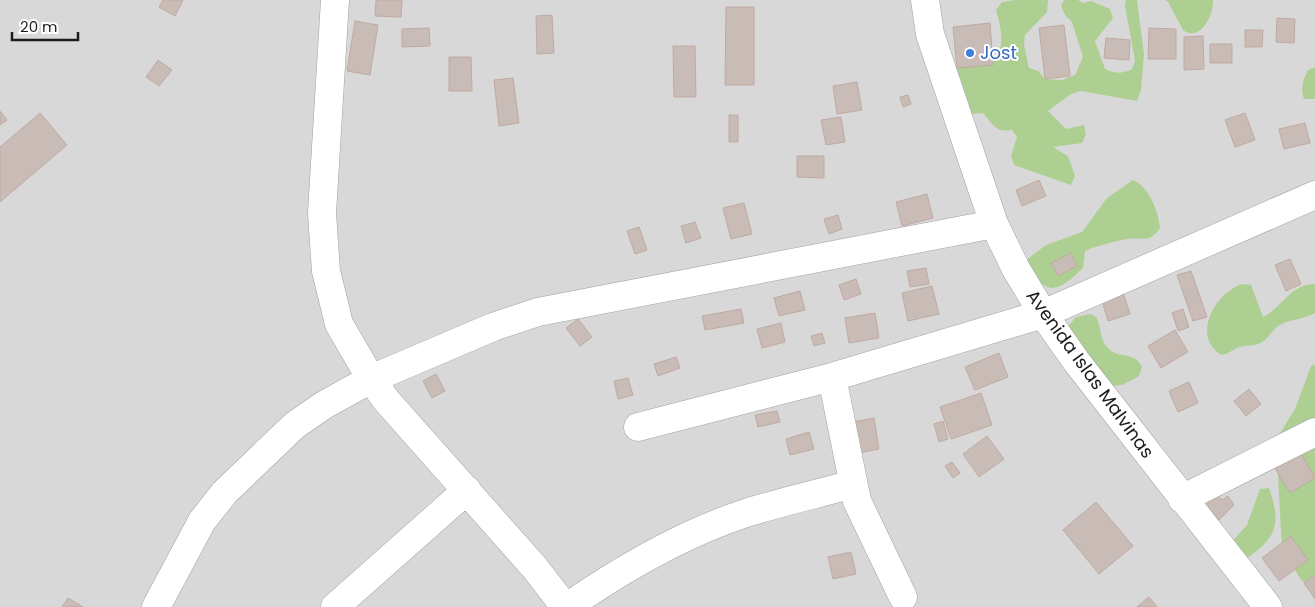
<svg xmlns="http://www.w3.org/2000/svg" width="1315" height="607" viewBox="0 0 1315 607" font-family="Poppins,sans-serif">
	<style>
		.residential { fill: #d9d8d8 }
		.forest { fill: #adcf92 }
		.building { fill: #c9bcb6; stroke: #bfaaa1 }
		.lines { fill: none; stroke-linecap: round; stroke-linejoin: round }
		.minor-casing { stroke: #a2a2a2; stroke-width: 29 }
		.minor { stroke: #fff; stroke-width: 28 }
		.shop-dot { fill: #3f7fe0; stroke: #fff; stroke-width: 2 }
		.labels { text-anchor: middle; stroke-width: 4; stroke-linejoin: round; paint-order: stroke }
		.shop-label { font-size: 18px; fill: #366cbe; stroke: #fff; text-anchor: start }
		.street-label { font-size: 18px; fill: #1b1b1b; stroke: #fff }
	</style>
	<rect width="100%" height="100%" fill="#ede7df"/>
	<path class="residential" d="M0,0h1315v607h-1315z"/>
	<path class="forest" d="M1015,0h33l-1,12 -22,23 -1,10 5,23 9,3 7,8 17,1 13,-5 8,-18 -11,-35 -7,-7 -4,-9 3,-6h14l5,3 8,-2 19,8 3,9 -18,23 10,28c10,5 17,5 27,0l3,-8 -10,-55 1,-6h11l7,55 -3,35 -4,11 -56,-10 -10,3 -23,17 18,18 18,-4 2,9 -4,9 -29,4 15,9 7,20 -4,9 -57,-20 -3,-9 6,-19 -5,-7c-17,3 -19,-6 -29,-17l-10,1 -9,-4 -15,-42c13,-8 27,-1 39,-7 21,-8 12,-36 8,-51l6,-8z
		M1165,0h48c1,14 -12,43 -30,30l-15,-28z
		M1315,67v32h-11c-4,-11 -1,-18 4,-29z
		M1133,180c16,7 25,30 27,48 -12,16 -15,9 -32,11 -8,1 -36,8 -43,12l-2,17c-31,30 -35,24 -62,-4l25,-19 36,-13 25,-34z
		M1242,284l9,1 12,32c20,-10 27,-33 52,-33v29c-10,6 -23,6 -33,11 -9,4 -11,11 -17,16 -10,8 -17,4 -26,7 -7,3 -10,7 -18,8 -30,-19 -6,-62 21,-71z
		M1090,314l6,3c6,10 3,23 13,32 9,10 26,2 33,18l-3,9 -17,9 -12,1 -44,-57 10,-12z
		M1315,364v219l-13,-2 -20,-32 -6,-109 19,-31 16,-43z
		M1269,488c12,35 9,49 -22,70l-19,-12 19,-21 13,-36z"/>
	<path class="building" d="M163,0h20l-8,16 -16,-9z
		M376,0h26l-1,17 -26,-1z
		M726,7h28v78h-29z
		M552,15l2,38 -17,1 -1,-38z
		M1277,18l18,1 -1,24 -18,-1z
		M355,21l23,4 -8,50 -23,-4z
		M990,23l3,42 -36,3 -4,-41z
		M1064,25l6,51 -25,3 -6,-51z
		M429,28l1,18 -28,1v-18z
		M1149,28l27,1v30h-28z
		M1245,30h18l-1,17h-17z
		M1203,36l1,33 -20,1v-33z
		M1106,38l24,2 -1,20 -25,-2z
		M1210,44h22v19h-22z
		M673,46h22l1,51h-22z
		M449,57h22l1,34h-23z
		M158,60l14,10 -13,16 -13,-9z
		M513,78l6,45 -20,3 -5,-46z
		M857,82l5,28 -25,4 -4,-28z
		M908,95l3,9 -8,3 -3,-10z
		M0,111l7,9 -7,5z
		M40,113l27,32 -67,57v-55z
		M1245,113l10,27 -20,7 -10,-27z
		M729,115h9v27h-9z
		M841,117l4,25 -19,3 -5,-25z
		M1305,123l5,20 -26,6 -5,-20z
		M797,156h27v22l-27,-1z
		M1039,180l7,16 -24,10 -6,-16z
		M927,194l6,24 -31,8 -6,-24z
		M744,203l8,31 -21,5 -8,-31z
		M838,215l4,14 -13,5 -5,-15z
		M695,222l6,16 -15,5 -5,-17z
		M639,227l8,23 -12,4 -8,-23z
		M1071,253l6,13 -19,10 -7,-13z
		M1290,259l11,25 -15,7 -11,-26z
		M926,268l3,16 -19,3 -3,-16z
		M1191,271l16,46 -14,4 -16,-46z
		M856,279l5,15 -17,6 -5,-15z
		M932,286l7,28 -31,7 -6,-28z
		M800,291l5,19 -26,6 -5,-18z
		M1123,292l7,22 -22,7 -7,-23z
		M741,309l3,14 -39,7 -3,-14z
		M1183,309l6,18 -11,4 -6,-18z
		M875,313l4,25 -30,5 -4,-25z
		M578,319l14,18 -12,9 -14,-18z
		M781,323l4,19 -23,6 -5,-19z
		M1175,330l13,22 -27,16 -13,-22z
		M822,333l3,10 -11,3 -3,-10z
		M999,353l9,24 -33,13 -10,-23z
		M676,357l4,11 -22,8 -4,-12z
		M436,374l9,17 -13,7 -9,-17z
		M628,378l5,17 -15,4 -4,-18z
		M1189,382l9,21 -20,9 -9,-21z
		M1249,389l12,15 -15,12 -12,-15z
		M981,393l11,32 -41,14 -11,-32z
		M777,411l3,11 -22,5 -3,-12z
		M874,418l5,31 -26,5 -6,-31z
		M943,421l5,18 -9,3 -5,-18z
		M809,432l5,17 -24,6 -4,-16z
		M987,436l17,23 -25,18 -16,-23z
		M1298,448l17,30 -25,15 -18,-30z
		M952,462l8,11 -7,5 -8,-12z
		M1210,486l12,14 6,-4 6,9 -15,15 -21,-24z
		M1096,502l37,44 -34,28 -36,-44z
		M1291,536l17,24 -29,21 -17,-23z
		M851,552l5,22 -23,5 -5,-22z
		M1315,575v24l-11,-16z
		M1149,597l8,10h-20z
		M68,598l15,9h-21z"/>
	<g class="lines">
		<g class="minor-casing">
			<path id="minor" d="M335,0l-13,213 4,58 13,53 32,55 15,21 149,168 30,39
				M925,0l5,34 64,190 22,45 27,45 33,47 192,246
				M832,377l25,124 46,96
				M638,427l194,-50 211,-63 272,-119
				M1182,499l133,-67
				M156,607l46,-86 23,-29 70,-67 29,-20 47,-26 122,-52 45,-15 456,-88
				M335,607l132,-117
				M567,607c55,-38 115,-73 179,-94 35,-11 71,-19 107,-29"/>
		</g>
		<use href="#minor" class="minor"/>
	</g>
	<circle class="shop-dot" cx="970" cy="53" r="5"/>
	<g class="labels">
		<g class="shop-label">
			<text x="980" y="59">Jost</text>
		</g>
		<g class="street-label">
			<text transform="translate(1090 374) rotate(54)" y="6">Avenida Islas Malvinas</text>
		</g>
	</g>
	<path d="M12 32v8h66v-8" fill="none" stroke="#1b1b1b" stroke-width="2.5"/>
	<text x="20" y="32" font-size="15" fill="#1b1b1b" stroke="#ffffff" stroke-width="4" paint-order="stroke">20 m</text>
</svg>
